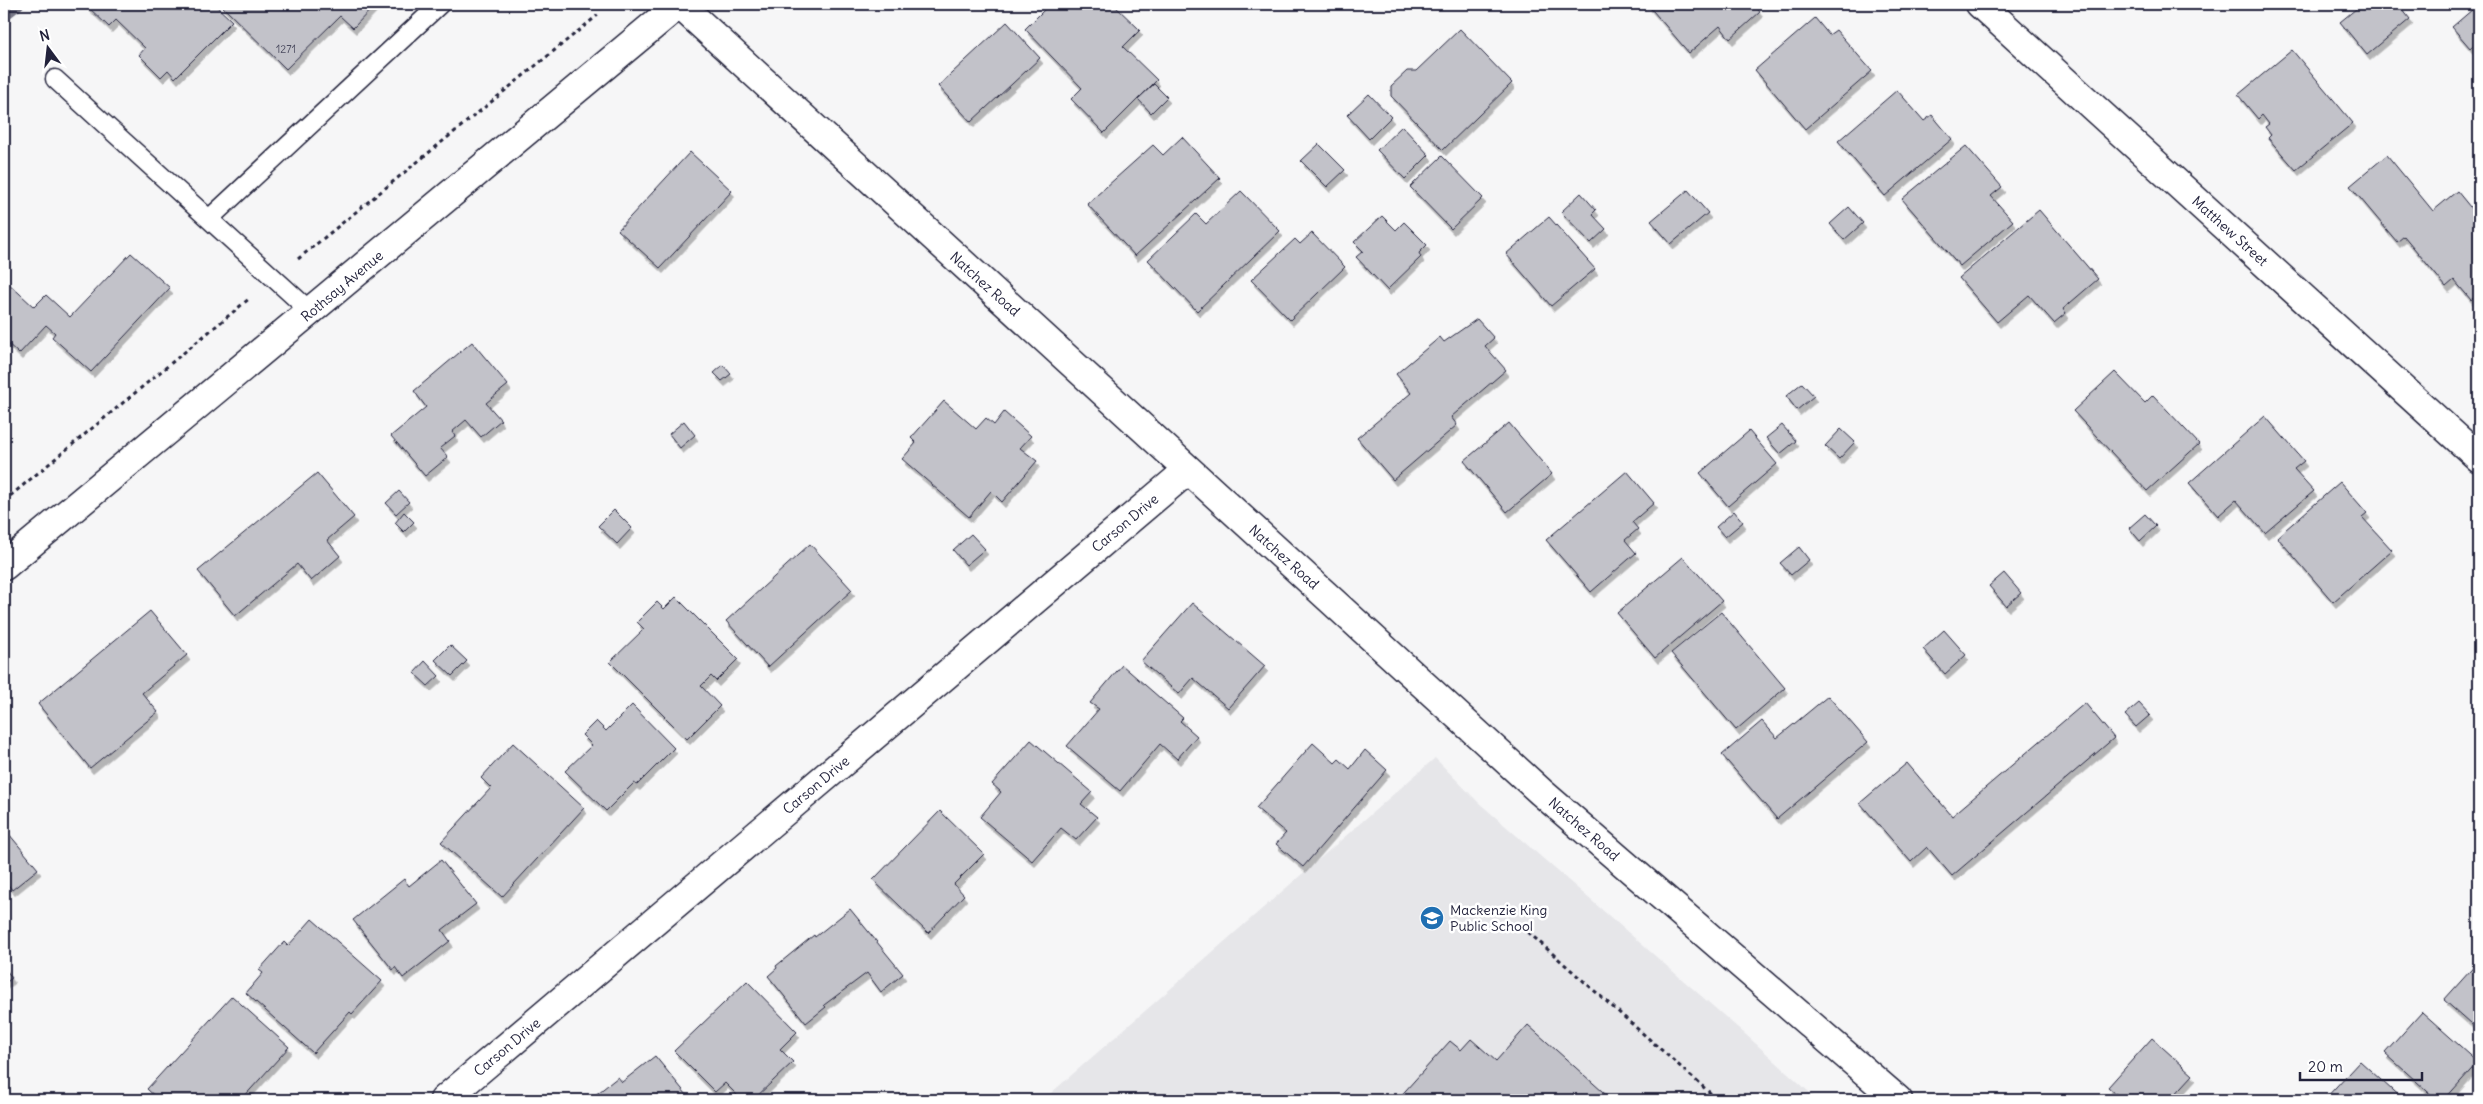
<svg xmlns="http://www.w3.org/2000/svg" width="2483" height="1104" viewBox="0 0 2483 1104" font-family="Delius,sans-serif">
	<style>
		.built { fill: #e6e6e9 }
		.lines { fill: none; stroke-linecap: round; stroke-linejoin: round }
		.stream { stroke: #767685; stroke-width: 12 }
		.building { fill: #c2c2c9; stroke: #22223b; filter: url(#shadow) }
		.service-casing { stroke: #22223b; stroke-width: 21 }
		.minor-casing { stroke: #22223b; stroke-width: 31 }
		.path { stroke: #22223b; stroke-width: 3; stroke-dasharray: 4 4; stroke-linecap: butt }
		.service { stroke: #fff; stroke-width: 18 }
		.minor { stroke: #fff; stroke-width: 28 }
		.labels { text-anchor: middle; stroke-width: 5; stroke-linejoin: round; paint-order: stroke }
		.number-label { font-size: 11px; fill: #4a4a5e }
		.street-label { font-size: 14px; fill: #22223b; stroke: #fff }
		.poi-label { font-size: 14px; fill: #22223b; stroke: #fff; text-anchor: start }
	</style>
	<defs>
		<filter id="shadow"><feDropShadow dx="3" dy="5.5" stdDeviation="0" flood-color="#0004"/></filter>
	</defs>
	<rect width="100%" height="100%" fill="#f6f6f7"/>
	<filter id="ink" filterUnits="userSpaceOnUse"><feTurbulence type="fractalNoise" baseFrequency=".02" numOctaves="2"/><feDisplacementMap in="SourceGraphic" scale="10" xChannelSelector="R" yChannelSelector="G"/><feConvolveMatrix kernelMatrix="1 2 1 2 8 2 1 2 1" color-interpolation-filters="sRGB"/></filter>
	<g filter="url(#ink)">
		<path class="built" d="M1435,758l43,44 267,232 73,66h-775z"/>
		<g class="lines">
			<path class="stream" d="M4,15l14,-11"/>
		</g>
		<path class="building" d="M85,4h129l18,17 -57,57 -7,-8 -7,7 -22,-22 6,-7 -29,-28 -7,7z
			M220,4h156l-23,24 -13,-12 -54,53z
			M1050,4h63l27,26 -17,17 34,33 -53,53 -33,-34 11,-11 -57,-59z
			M1647,4h106l7,8 -30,27 -10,-13 -31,27z
			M2362,4h36l12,15 -43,36 -27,-33z
			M2473,9l6,8v23l-9,8 -18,-21z
			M1815,18l14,17 7,-5 36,41 -67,58 -50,-59z
			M1007,22l33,36 -69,64 -33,-36z
			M1460,29l52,54 -69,67 -52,-54v-10l16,-15h9z
			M2292,50l61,73 -57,47 -28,-32 3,-3 -6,-8 4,-3 -7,-9 -4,4 -20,-24z
			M1154,84l13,13 -16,16 -13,-14z
			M1897,90l27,31 8,-6 20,24 -67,57 -47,-55z
			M1369,94l22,23 -22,22 -22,-24z
			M1402,126l27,29 -24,24 -28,-29z
			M1182,137l38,41 -85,78 -48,-52 66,-59 10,10z
			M1319,144l26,26 -18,17 -26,-26z
			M1966,146l36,41 -11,9 22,25 -53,45 -58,-67z
			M690,152l42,39 -72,77 -42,-38z
			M2387,155l46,56 24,-20 22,27v75l-8,7 -17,-20 -8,7 -42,-51 -7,6 -47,-56z
			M1442,156l41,42 -32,31 -41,-42z
			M1688,190l20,23 -37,31 -20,-23z
			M1241,191l39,40 -83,80 -49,-51 48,-46 10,10z
			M1581,193l15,17 -4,4 14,15 -15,14 -30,-31z
			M1849,207l14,16 -19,17 -14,-16z
			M2039,210l59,69 -35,30 3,4 -12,10 -25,-28 -32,27 -38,-44z
			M1382,216l14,14 8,-8 23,23 -8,8 2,4 -34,33 -31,-33 7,-6 -9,-9z
			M1549,217l46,52 -44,37 -45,-52z
			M1312,233l33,34 -55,53 -39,-40 44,-41 5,5z
			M131,253l39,35 -79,84 -39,-35 3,-4 -9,-8 -27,29 -15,-14v-56l2,-3 28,26 12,-12 24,22z
			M1477,319l17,19 -9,8 21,24 -55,47 6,8 -64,55 -36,-42 54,-45 -15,-19 44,-37 4,5z
			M472,342l36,43 -22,18 15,17 -20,17 -15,-17 -14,12 3,4 -15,12 8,9 -23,19 -34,-40 35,-29 -12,-16z
			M723,365l8,9 -9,7 -8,-8z
			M2115,372l30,31 8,-8 46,49 -52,47 -74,-80z
			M1802,383l12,13 -17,14 -11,-14z
			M944,401l32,28 10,-11 8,7 10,-13 27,24 -11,12 17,13 -35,41 -11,-11 -22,26 -67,-58 14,-16 -5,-5z
			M2265,416l39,45 -10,8 20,22 -49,42 -29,-33 -18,16 -29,-33z
			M684,421l11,14 -15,13 -11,-14z
			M1509,423l43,51 -45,38 -43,-51z
			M1782,425l14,16 -16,13 -14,-16z
			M1841,429l14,13 -16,17 -14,-13z
			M1749,431l28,33 -49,42 -28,-33z
			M1627,471l27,32 -22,19 6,7 -13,11 11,13 -45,39 -45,-52z
			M317,473l37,44 -27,23 13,16 -29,25 -14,-17 -62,52 -37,-45z
			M2340,482l27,31 -5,4 30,33 -59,52 -56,-65z
			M399,491l10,11 -13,12 -10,-11z
			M614,510l18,18 -15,16 -19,-18z
			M1734,511l9,11 -18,15 -9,-10z
			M404,512l10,10 -10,10 -9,-9z
			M2145,514l11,12 -16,15 -11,-13z
			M971,534l14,15 -19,16 -13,-15z
			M810,544l42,46 -84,77 -42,-46z
			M1799,547l10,13 -18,15 -11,-12z
			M1683,557l39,44 -67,57 -38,-45z
			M2004,573l17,20 -15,13 -17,-20z
			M676,597l62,62 -22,22 -5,-5 -10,10 19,20 -33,33 -77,-77 34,-33 -7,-7 20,-20 7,7z
			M1192,603l73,63 -37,42 -35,-30 -14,16 -38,-33z
			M150,611l37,44 -45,38 16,19 -68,56 -52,-64z
			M1721,612l64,76 -49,42 -65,-77z
			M1944,630l22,25 -21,19 -22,-25z
			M450,645l17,16 -15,15 -17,-16z
			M425,661l14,15 -11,10 -14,-13z
			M1122,665l61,53 -3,3 17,15 -20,23 -17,-15 -40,47 -53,-45 32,-37 -9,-6z
			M1828,696l40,46 -91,77 -55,-64 40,-34 15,17z
			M2085,703l29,35 -162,138 -25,-29 -16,15 -51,-59 47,-40 45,53z
			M2139,703l11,12 -14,12 -11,-12z
			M632,705l42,43 -37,37 -3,-2 -28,28 -41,-40 27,-26 -10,-10 14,-14 10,10z
			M1031,740l61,52 -11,12 16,13 -21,23 -15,-12 -29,33 -52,-44 21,-25 -9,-8z
			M513,743l71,65 -82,89 -61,-55 50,-54 -10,-10z
			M1313,743l22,20 4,-4 11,10 15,-19 22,20 -84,97 -27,-23 10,-11 -30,-25z
			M940,811l44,43 -30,30 10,11 -36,38 -55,-53z
			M4,828l34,41 -26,21 -8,-11z
			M441,860l35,44 -34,26 8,11 -47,37 -8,-11 -2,3 -40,-50 51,-41 5,7z
			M850,909l53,65 -22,18 -14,-19 -43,32 2,2 -20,16 -38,-47 9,-8 -1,-2 38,-31 1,2z
			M312,919l70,62 -30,33 -2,-2 -37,41 -67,-60 17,-20 -4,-3 25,-28 4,4z
			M2479,961v70l-35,-31z
			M4,967l8,11 -8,6z
			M747,981l50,51 -17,17 13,13 -40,38h-11l-17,-17 -10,9 -41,-41z
			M232,996l57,51 -48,53h-82l-12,-11z
			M2422,1012l56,50 -34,38h-7l-52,-47z
			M1528,1025l84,75h-215l53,-59 11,9 10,-11 25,22z
			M2152,1038l41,37 -23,25h-47l-15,-13z
			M655,1056l36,44h-102l29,-23 4,5z
			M2360,1061l43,39h-79z
			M903,1093l7,7h-16z"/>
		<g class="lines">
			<g class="service-casing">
				<path id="service" d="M55,79l256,233
					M209,219l231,-215"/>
			</g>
			<g class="minor-casing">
				<path id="minor" d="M679,4l862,788 357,308
					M1980,4l499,454
					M4,566l675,-562
					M444,1100l744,-630"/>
			</g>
			<path class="path" d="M298,259l300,-244
				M4,501l246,-203
				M1528,932l190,168"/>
			<use href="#service" class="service"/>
			<use href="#minor" class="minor"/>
		</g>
	</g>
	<defs>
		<g id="school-disc" transform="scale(1.25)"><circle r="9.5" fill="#1f6fb2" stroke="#fff"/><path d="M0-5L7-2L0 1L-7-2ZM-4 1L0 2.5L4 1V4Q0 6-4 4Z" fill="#fff"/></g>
	</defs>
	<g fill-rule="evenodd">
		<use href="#school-disc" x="1432" y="918"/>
	</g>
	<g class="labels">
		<g class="number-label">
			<text x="286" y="53">1271</text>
		</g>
		<g class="street-label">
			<text transform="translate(2230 231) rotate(42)" y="5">Matthew Street</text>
			<text transform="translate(985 284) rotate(42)" y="5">Natchez Road</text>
			<text transform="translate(342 286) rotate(-40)" y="5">Rothsay Avenue</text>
			<text transform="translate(1125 523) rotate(-40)" y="5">Carson Drive</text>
			<text transform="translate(1284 557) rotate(42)" y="5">Natchez Road</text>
			<text transform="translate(816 785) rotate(-40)" y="5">Carson Drive</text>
			<text transform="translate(1584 829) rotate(41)" y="5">Natchez Road</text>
			<text transform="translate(507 1047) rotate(-40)" y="5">Carson Drive</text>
		</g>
		<g class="poi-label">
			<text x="1450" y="915">Mackenzie King<tspan x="1450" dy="16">Public School</tspan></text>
		</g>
	</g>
	<rect width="2483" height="1104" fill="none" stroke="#fff" stroke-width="20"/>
	<rect x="10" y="10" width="2463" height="1084" fill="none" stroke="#22223b" stroke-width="2" filter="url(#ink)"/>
	<g transform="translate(48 48) rotate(345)" stroke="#ffffff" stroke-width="4" paint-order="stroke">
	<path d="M0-4L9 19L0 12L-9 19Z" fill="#22223b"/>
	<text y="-8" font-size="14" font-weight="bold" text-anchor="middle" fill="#22223b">N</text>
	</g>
	<path d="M2300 1072v8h122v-8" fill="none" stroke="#22223b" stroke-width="2.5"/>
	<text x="2308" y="1072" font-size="15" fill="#22223b" stroke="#ffffff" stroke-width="4" paint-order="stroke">20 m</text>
</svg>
